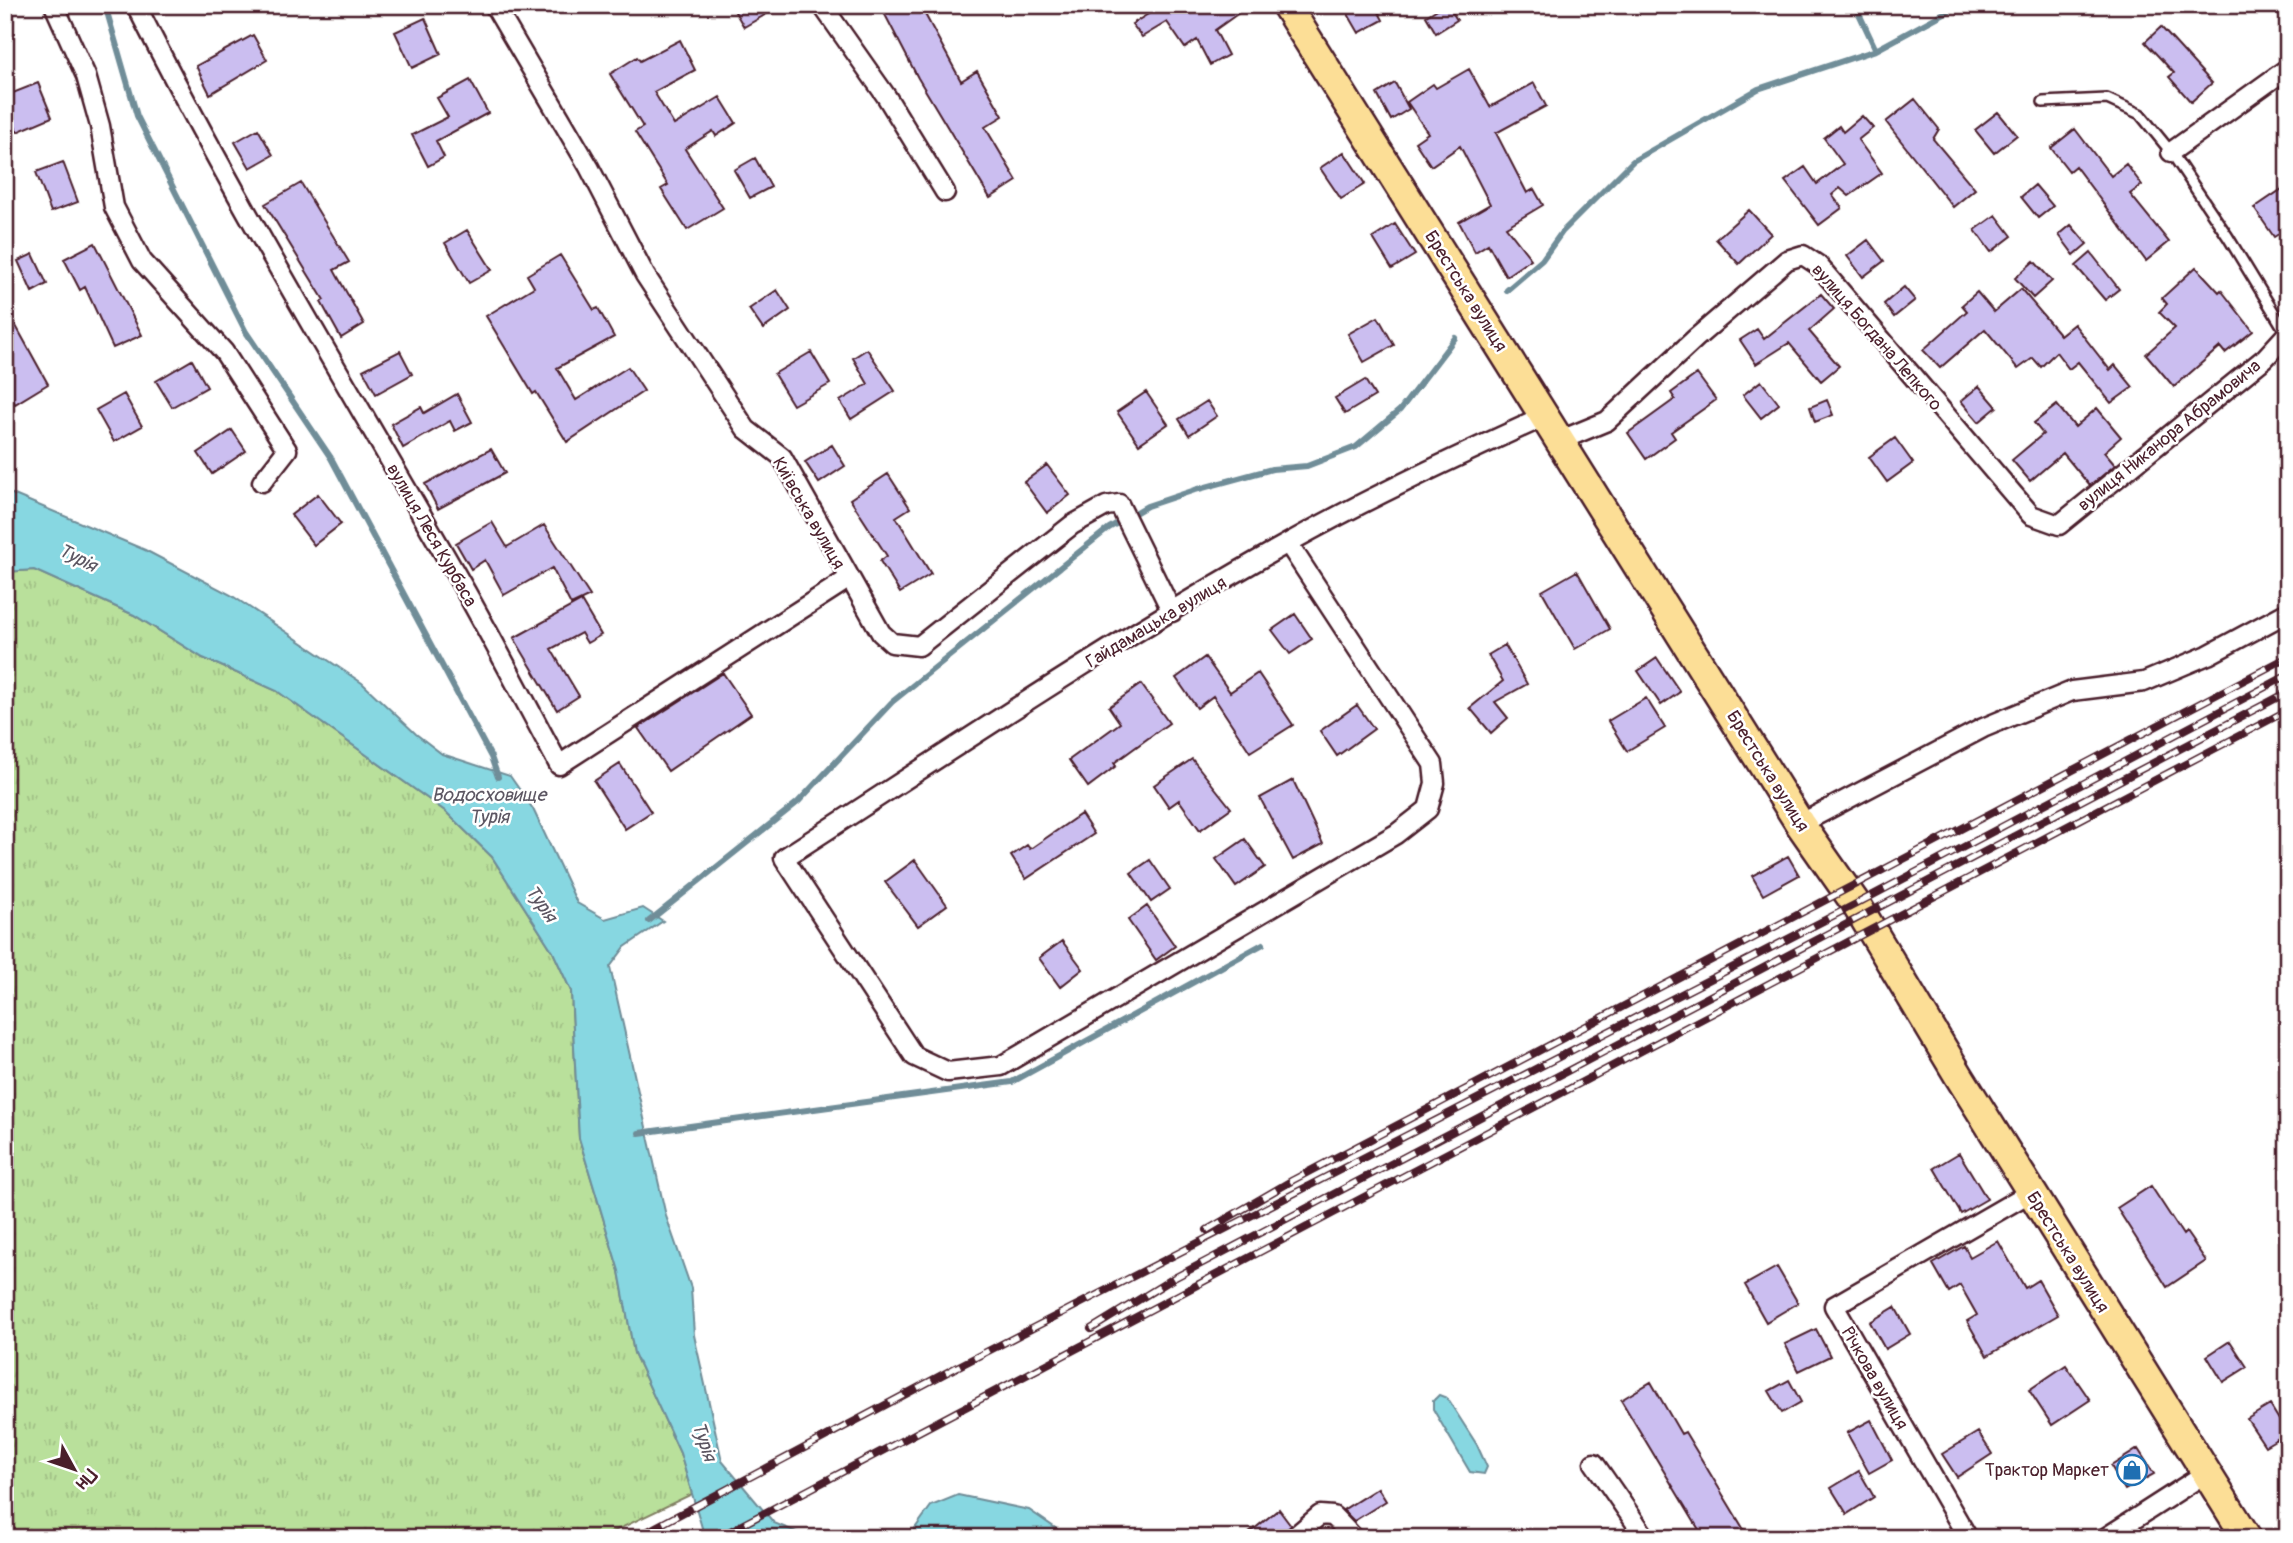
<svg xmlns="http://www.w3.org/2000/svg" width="2293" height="1543" viewBox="0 0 2293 1543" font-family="Pangolin,sans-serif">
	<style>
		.grass { fill: url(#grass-tufts); stroke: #828063; stroke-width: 2 }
		.water { fill: #87d7e1; stroke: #6f8d98; stroke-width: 2 }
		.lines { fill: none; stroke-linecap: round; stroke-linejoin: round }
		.stream { stroke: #6f8d98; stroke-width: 6 }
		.building { fill: #cbbef0; stroke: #4a1f2b; stroke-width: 2 }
		.lane-casing { stroke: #4a1f2b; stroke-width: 14 }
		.street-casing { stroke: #4a1f2b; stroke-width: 23 }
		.primary-casing { stroke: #4a1f2b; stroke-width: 33 }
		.lane { stroke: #fff; stroke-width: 9 }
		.street { stroke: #fff; stroke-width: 18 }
		.primary { stroke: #fcde96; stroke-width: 28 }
		.rail-casing { stroke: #4a1f2b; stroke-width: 8 }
		.rail { stroke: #fff; stroke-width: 5; stroke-dasharray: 16; stroke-linecap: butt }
		.labels { text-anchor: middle; stroke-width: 5; stroke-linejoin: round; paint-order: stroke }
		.street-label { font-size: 18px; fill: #4a1f2b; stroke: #fff }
		.poi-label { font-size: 18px; fill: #4a1f2b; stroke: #fff; text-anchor: end }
		.water-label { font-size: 19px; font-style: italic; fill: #5c5662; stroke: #fff }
	</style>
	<defs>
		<pattern id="grass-tufts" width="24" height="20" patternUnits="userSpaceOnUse" patternTransform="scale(1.75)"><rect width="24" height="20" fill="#b9e09b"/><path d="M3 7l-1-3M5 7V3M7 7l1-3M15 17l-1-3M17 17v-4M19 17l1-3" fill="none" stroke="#a1c086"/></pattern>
	</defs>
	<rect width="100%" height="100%" fill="#fff"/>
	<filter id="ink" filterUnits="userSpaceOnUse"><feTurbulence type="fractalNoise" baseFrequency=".0143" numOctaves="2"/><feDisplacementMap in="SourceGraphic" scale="14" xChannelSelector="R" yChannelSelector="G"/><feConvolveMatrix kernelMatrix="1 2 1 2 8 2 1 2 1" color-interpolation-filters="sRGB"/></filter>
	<g filter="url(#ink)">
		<path class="grass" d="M34,570l100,45 69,43 74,33 168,120 47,46 61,95 18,39 8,147 40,133 15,82 46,100 12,41 -92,44h-595v-966z"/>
		<path class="water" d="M5,491l140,59 86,45 131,88 54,51 26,20 68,22 23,33 44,94 28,16 38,-11 20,13 -38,26 -15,20 56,249 25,72 3,47 28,126 52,62 37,15h-106l-25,-85 -46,-100 -15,-82 -40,-133 -8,-147 -18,-39 -61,-95 -47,-46 -168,-120 -74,-33 -69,-43 -100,-45 -29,2z
			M1439,1395l8,3 30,47 10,22 -3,7 -14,-2 -37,-63v-8z
			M958,1495l71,15 41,28h-162l23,-32z"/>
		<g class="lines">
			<path class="stream" d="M105,5l32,111 109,216 85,126 160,299 7,20
				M1855,5l21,45
				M1507,290l35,-30 20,-28 71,-71 125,-72 118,-39 83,-45
				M649,921l149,-119 94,-100 217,-174 38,-22 48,-16 77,-21 35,-3 49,-19 44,-37 55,-72
				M639,1133l373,-51 251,-138"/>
		</g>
		<path class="building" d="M731,5h51l-38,22z
			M880,5h40l41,76 16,-10 26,45 -18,11 32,54 -27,17 -72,-120z
			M1156,5h94l-35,25 13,25 -18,10 -13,-25 -12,8 -18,-26 -25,15 -10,-13 26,-16z
			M1365,5h10l8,15 -24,13 -11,-19z
			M1444,5h4l9,15 -21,13 -10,-17z
			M425,18l16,36 -29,14 -17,-36z
			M2161,27l51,56 -21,19 -22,-25 5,-4 -29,-31z
			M253,35l14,25 -57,34 -14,-28z
			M680,40l15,30 -41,22 20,33 46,-28 16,26 -20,13 -3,-5 -28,18 38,59 -36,22 -26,-41 7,-4 -33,-53 8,-5 -33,-53 27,-17 3,4z
			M1469,69l21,38 44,-24 12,23 -50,27 31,60 7,-4 9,16 -37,22 25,32 -25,17 -18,-32 -13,8 -16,-30 31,-18 -30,-58 -29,20 -16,-24 13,-9 -21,-31 26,-18 3,4z
			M470,80l18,33 -52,28 8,16 -16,9 -16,-31 36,-18 -11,-19z
			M38,83l14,34 -35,15 -12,-36z
			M1395,83l14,26 -18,11 -14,-26z
			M1915,99l24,30 -6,10 42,50 -22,18 -67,-85z
			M1998,112l19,23 -23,18 -19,-23z
			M1862,116l11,12 -15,12 24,33 -33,23 -9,-8 -8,7 10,13 -23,17 -34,-44 20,-14 12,17 26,-20 -19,-26 15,-12 4,6z
			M258,129l15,26 -23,13 -15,-26z
			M2075,129l36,47 15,-12 16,21 -12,9 39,48 -23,19 -71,-95 -6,5 -18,-23z
			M1344,152l21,32 -24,15 -21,-31z
			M755,158l16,29 -21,11 -16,-28z
			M63,162l15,40 -27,10 -15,-40z
			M301,183l48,79 -15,8 30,54 -23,14 -20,-36 3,-2 -59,-96z
			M2035,185l18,21 -15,12 -17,-21z
			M2288,185v43l-14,9 -20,-29z
			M1749,210l22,24 -32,30 -23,-25z
			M1996,215l16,21 -21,16 -16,-22z
			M1395,224l20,31 -23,14 -19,-31z
			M2071,225l16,19 -13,11 -15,-20z
			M467,230l25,40 -23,13 -24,-40z
			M1868,240l16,21 -21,16 -16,-21z
			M95,243l47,92 -29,13 -28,-61 -5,3 -16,-31z
			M2091,253l28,36 -14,11 -29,-34z
			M33,254l14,30 -15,8 -14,-31z
			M560,255l34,55 4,-2 16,29 -57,31 19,32 52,-33 16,24 -77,51 -31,-50 -3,2 -47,-78 48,-29 -7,-12z
			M2034,261l18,20 -19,17 -18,-20z
			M2196,267l23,25 2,-2 32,41 -28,22 -5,-6 -46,40 -28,-33 29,-26 -16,-16 8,-8 -5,-6z
			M1904,287l11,13 -21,17 -10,-13z
			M2021,289l39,46 14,-11 36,46 5,-5 18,22 -22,16 -33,-41 -9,7 -13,-17 -15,15 -8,-9 -15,11 -33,-40 -45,39 -17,-18 44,-39 -5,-6 15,-13 17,20z
			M777,290l13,20 -27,19 -14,-20z
			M1821,294l13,15 -25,22 30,35 -18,15 -32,-38 -33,21 -16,-24 17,-11 7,10z
			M5,306l43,78 -33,20 -10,-18z
			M1378,317l16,28 -30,17 -16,-28z
			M867,349l28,42 -44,28 -11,-18 28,-17 -15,-26z
			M400,351l12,23 -36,20 -13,-24z
			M811,352l19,32 -37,21 -19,-31z
			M192,360l15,27 -35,20 -16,-26z
			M1697,374l19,26 -45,32 4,6 -29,21 -18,-26 47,-34 -4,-6z
			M1365,380l10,16 -30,18 -10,-16z
			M1761,381l18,23 -18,14 -18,-23z
			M1979,386l18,21 -18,15 -18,-21z
			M1146,392l22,32 -29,20 -22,-32z
			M124,394l18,32 -28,16 -18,-32z
			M457,394l15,28 -17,9 -5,-10 -47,27 -12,-24 30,-17 3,6z
			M1827,400l6,15 -18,7 -5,-15z
			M1207,401l10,15 -28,19 -10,-16z
			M2057,405l18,22 22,-19 24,29 -17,15 11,13 -25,21 -27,-33 -33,28 -18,-21 31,-26 -9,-11z
			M232,430l14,21 -34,23 -14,-21z
			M1895,438l18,25 -26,19 -18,-25z
			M832,445l13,21 -26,17 -14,-21z
			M491,449l14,24 -67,36 -13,-25z
			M1047,465l23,30 -23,18 -23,-31z
			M888,474l22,34 -14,9 35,57 -31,19 -20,-32 7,-5 -37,-57z
			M318,494l23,30 -27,21 -23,-30z
			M492,522l15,25 37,-22 46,71 -19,9 -19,-37 -48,27 -19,-35 -14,9 -15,-26z
			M1577,571l33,58 -35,20 -33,-58z
			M581,601l20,34 -14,8 -6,-10 -30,16 28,47 -22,14 -43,-72z
			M1295,614l17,25 -22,15 -18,-24z
			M1505,645l22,39 -32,18 13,16 -17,15 -21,-25 33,-27 -15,-26z
			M1205,657l25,35 28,-19 35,52 -43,27 -37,-56 -16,12 -21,-30z
			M1657,658l23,34 -19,13 -23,-34z
			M723,673l28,41 -83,57 -30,-43z
			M1141,684l28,39 -55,40 2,3 -28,21 -19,-27 51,-37 -11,-16z
			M1646,698l19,30 -38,23 -19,-30z
			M1357,705l17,24 -37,27 -17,-25z
			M1192,759l39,49 -31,22 -21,-30 -10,7 -15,-22z
			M620,764l31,48 -26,17 -31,-48z
			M1293,780l30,64 -30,16 -33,-62z
			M1081,814l13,20 -68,45 -15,-23 16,-11 3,4z
			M1245,839l20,28 -29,20 -20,-28z
			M1788,856l11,19 -36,20 -11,-19z
			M915,860l32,45 -29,21 -33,-44z
			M1150,860l20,29 -19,13 -20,-29z
			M1147,906l28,40 -19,14 -28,-40z
			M1062,941l21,28 -23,18 -21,-29z
			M1959,1153l28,46 -26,15 -27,-46z
			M2151,1186l32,49 3,-3 20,29 -39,26 -50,-79z
			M1998,1241l27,47 13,-8 20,35 -71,41 -20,-35 10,-6 -17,-30 -11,7 -16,-28 31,-18 6,11z
			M1777,1267l21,36 -32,19 -21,-37z
			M1895,1307l15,27 -25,15 -15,-27z
			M1816,1329l14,27 -31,15 -14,-27z
			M2230,1341l17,26 -24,15 -16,-26z
			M2066,1365l24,35 -38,25 -23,-35z
			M1789,1380l12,22 -19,11 -13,-22z
			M1651,1382l30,52 4,-2 64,106h-45l-83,-138z
			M2270,1405l17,28 -22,13 -18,-27z
			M1871,1420l21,40 -23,13 -22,-40z
			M1978,1432l14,22 -35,23 -15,-23z
			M2138,1449l16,25 -29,16 -14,-24z
			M1859,1471l15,26 -27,17 -16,-26z
			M1378,1488l8,13 -32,20 -11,-11z
			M1279,1509l12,16 -9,13h-39z"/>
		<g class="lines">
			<g class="lane-casing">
				<path id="lane" d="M2043,102l64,-3 33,15 31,38 57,85 59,97"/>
			</g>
			<g class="street-casing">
				<path id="street" d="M54,5l32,71 14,50 14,81 28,54 82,91 63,98 -25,32
					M136,5c101,201 219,392 330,587 32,57 62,115 93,173l289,-186
					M494,5l95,162 56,108 82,125 19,29 36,28 99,176 11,10 27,3 153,-121 34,-19 13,-2 53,108
					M822,5l64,91 59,96
					M2171,152l117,-84
					M1561,440l46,-19 89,-83 91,-78 16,-5 15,10 213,250 28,10 206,-167 22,-24
					M1288,543l145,221 2,19 -7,26 -32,25 -395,232 -53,6 -34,-16 -130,-198c166,-107 331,-218 504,-315 84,-47 170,-87 258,-127
					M1800,824l183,-96 89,-37 72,-9 64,-27 80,-43
					M1594,1463l52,75
					M1293,1538l27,-23 13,1 21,22
					M1968,1538l-134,-232 197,-114
					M2105,1538l101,-65"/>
			</g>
			<g class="primary-casing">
				<path id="primary" d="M1286,5l514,819 56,80 103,172 288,462"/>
			</g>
			<use href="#lane" class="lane"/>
			<use href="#street" class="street"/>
			<use href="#primary" class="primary"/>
			<g class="rail-casing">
				<path id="rail" d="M1207,1230l86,-50 995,-523
					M1091,1329l83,-51 1114,-586
					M635,1538l320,-170 901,-464 432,-229
					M717,1538l1571,-828"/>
			</g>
			<use href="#rail" class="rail"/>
		</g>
	</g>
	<defs>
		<g id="shop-ring" transform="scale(1.575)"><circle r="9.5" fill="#fff" stroke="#1f6fb2" stroke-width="1.5"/><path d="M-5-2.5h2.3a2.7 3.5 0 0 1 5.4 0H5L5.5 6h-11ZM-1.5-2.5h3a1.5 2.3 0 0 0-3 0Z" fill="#1f6fb2"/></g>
	</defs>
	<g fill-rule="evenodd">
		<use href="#shop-ring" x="2132" y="1470"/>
	</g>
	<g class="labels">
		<g class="street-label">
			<text transform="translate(1466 291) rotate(58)" y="6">Брестська вулиця</text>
			<text transform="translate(1877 337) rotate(49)" y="6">вулиця Богдана Лепкого</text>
			<text transform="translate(2169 435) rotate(-39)" y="6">вулиця Никанора Абрамовича</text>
			<text transform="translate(809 513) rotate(60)" y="6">Київська вулиця</text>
			<text transform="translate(432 535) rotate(60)" y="6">вулиця Леся Курбаса</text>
			<text transform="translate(1156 622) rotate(-31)" y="6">Гайдамацька вулиця</text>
			<text transform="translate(1768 771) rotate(58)" y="6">Брестська вулиця</text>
			<text transform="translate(2068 1252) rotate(58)" y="6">Брестська вулиця</text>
			<text transform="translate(1875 1378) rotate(60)" y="6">Річкова вулиця</text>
		</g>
		<g class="poi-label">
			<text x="2109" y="1476">Трактор Маркет</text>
		</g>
		<g class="water-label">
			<text transform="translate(78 557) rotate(27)" y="7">Турія</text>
			<text x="489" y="801">Водосховище<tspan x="489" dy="22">Турія</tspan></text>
			<text transform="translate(542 903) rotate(55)" y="7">Турія</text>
			<text transform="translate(705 1441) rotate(71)" y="7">Турія</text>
		</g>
	</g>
	<rect width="2293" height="1543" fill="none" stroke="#fff" stroke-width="28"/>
	<rect x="14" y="14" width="2265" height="1515" fill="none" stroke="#4a1f2b" stroke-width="2.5" filter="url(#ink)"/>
	<g transform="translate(74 1469) rotate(130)" stroke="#ffffff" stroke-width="5" paint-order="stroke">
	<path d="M0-5L12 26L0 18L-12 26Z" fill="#4a1f2b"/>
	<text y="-10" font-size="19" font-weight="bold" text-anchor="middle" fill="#4a1f2b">Пн</text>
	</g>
</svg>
